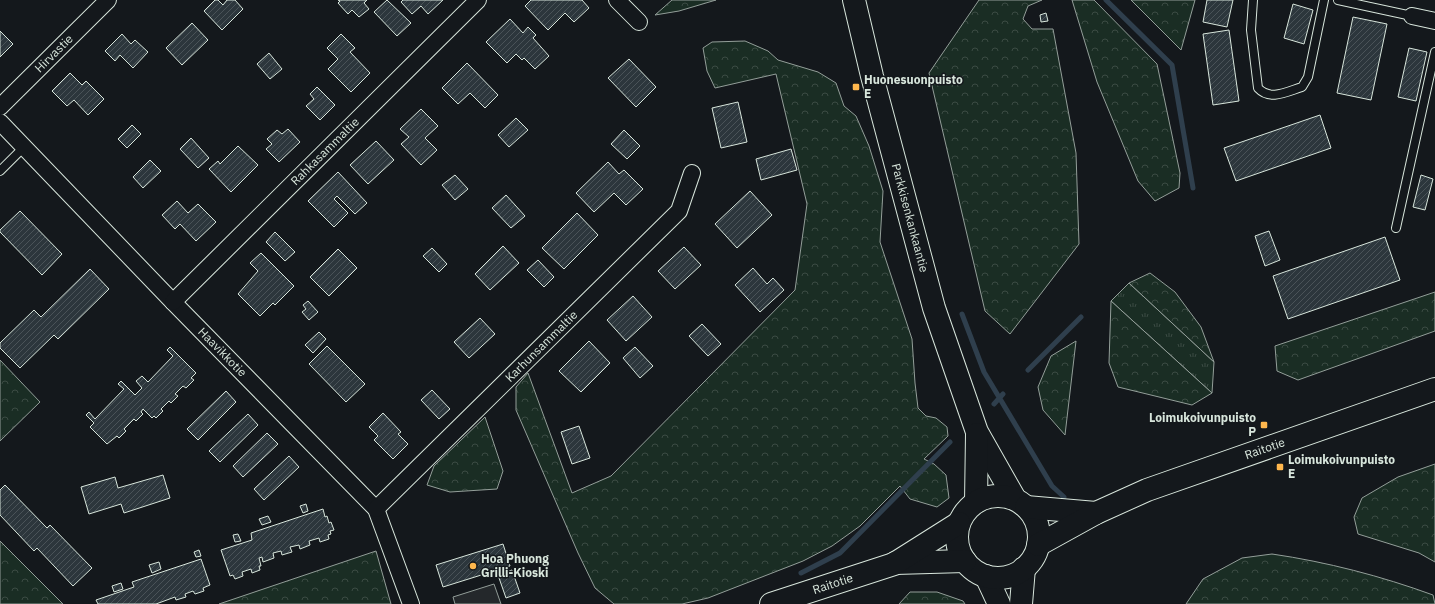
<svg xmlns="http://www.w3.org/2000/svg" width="1435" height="604" viewBox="0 0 1435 604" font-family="'IBM Plex Sans',sans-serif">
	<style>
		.grass { fill: url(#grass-tufts); stroke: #939e99 }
		.forest { fill: url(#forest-crowns); stroke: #939e99 }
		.parking { fill: #24282b; stroke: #939e99 }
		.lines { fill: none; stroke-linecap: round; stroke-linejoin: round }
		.stream { stroke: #2f3f4d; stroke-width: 5 }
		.building { fill: url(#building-hatch); stroke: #d8e6dc }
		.lane-casing { stroke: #d8e6dc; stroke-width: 10 }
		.street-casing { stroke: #d8e6dc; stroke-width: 18 }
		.secondary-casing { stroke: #d8e6dc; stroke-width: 24 }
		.primary-casing { stroke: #d8e6dc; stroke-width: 24 }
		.lane { stroke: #14181c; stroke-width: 8 }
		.street { stroke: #14181c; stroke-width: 16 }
		.secondary { stroke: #14181c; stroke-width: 22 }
		.primary { stroke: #14181c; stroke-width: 22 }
		.poi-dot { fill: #ffb74d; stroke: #14181c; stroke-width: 1.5 }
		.labels { text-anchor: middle; stroke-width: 3; stroke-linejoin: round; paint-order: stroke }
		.street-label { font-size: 12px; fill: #d8e6dc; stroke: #14181c }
		.poi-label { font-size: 12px; font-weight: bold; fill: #d8e6dc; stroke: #14181c; text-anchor: start }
	</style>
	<defs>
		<pattern id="grass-tufts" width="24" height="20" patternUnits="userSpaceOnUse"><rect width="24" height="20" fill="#1a2d24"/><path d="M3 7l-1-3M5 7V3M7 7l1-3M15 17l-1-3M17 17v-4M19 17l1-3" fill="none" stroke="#3b4b43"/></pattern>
		<pattern id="forest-crowns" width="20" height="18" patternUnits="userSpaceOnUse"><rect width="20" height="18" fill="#1a2d24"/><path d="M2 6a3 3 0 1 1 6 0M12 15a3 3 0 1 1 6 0" fill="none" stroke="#3b4b43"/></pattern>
		<pattern id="building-hatch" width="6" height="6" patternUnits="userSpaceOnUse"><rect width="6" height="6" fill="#2c363c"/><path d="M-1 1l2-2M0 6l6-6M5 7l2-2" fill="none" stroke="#4a5358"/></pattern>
	</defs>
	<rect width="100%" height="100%" fill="#14181c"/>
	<path class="grass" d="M1129,283l85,79 -2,31 -101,-92z"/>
	<path class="forest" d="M672,0h44l-37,11 -24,4z
		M979,0h63l-14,6 -5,13 9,10h21l23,124 3,91 -69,90 -25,-23 -56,-238z
		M1072,0h22l63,64 23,109 -1,15 -24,13 -17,-20 -41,-99z
		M1131,0h64l-14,50z
		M745,41l23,10 10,9 40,12 18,11 8,23 12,10 13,30 14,45 -3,51 32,97 3,44 3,25 8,8 10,2 11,9 1,9 -24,23 10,5 12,11 3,23 -12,9 -27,-8 -10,-13 -40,40 -28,20 -29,15 -95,37 -26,6h-68l-19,-16 -17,-35 -62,-143v-23l12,-14 44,120 39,-17 184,-186 12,-86 -31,-130 -61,14 -8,-17 -4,-23 9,-6z
		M1150,273l25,19 26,35 13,35 -85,-79z
		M1435,292v39l-137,49 -21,-9 -2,-25z
		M1111,301l101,92 -20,12 -74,-18 -9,-24z
		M1076,341l-11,94 -22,-25 -5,-23 13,-31z
		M0,360l40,42 -40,39z
		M485,417l18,54 -6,18 -47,3 -23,-7 7,-19z
		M1435,464v98l-16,-9 -61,-19 -4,-17 8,-19 36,-21z
		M0,541l63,63h-63z
		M376,551l15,53h-172z
		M1272,554c55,8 109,22 161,41l2,9h-249l17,-25 39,-21z
		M910,592h27l26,9 2,3h-66z"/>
	<path class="parking" d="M494,584l7,20h-46l-2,-7z"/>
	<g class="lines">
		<path class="stream" d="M1106,0l66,65 21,123
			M962,314l22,58 68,114 12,11
			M1028,370l53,-53
			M994,404l9,-10
			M801,573l39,-20 110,-111"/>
	</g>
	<path class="building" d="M215,0h3l5,5 4,-5h8l8,9 -21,21 -18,-19z
		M338,0h29l-3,3 5,6 -10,8 -7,-7 -4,4 -10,-11 2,-2z
		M387,0l24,23 -14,13 -23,-24z
		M403,0h40l-15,14 -7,-8 -9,8 -11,-12z
		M531,0h51l7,8 -15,14 -9,-9 -17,17 -23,-24z
		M1207,0h26l-6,27 -24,-5z
		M1293,4l20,6 -9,34 -20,-6z
		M1046,13l2,8 -7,1 -1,-7z
		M1353,17l34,7 -16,76 -34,-7z
		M510,19l13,14 5,-6 8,8 -3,3 16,18 -14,13 -11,-11 -2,2 -6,-6 -9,9 -21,-21z
		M192,23l16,17 -26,25 -16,-17z
		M1229,30l10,71 -26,4 -10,-71z
		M0,31l13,13 -13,13z
		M122,34l9,10 4,-4 13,12 -15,16 -13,-13 -5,6 -10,-10z
		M341,34l14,14 -5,4 20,21 -19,19 -23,-23 10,-10 -11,-11z
		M1409,48l18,4 -11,49 -18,-4z
		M269,53l13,16 -12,10 -13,-15z
		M629,59l27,28 -20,20 -28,-29z
		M467,63l31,32 -13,13 -15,-15 -12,11 -16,-16z
		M70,73l12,12 4,-4 18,18 -16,16 -14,-15 -7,6 -15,-15z
		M317,87l18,18 -15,15 -14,-14 8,-7 -4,-5z
		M738,102l9,40 -26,6 -9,-40z
		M421,109l17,17 -13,12 12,12 -16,15 -20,-21 8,-7 -9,-8z
		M1320,115l11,33 -95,33 -12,-33z
		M516,118l12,12 -19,17 -11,-12z
		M132,125l9,9 -14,14 -9,-9z
		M288,129l12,13 -21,20 -13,-13 6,-5 -5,-5 10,-9 5,4z
		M624,130l16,16 -13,13 -16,-15z
		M191,138l18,20 -11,10 -18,-19z
		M376,141l18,19 -26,24 -18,-19z
		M238,146l20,19 -27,27 -22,-23 9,-8 2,3z
		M791,149l6,21 -36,10 -5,-21z
		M150,160l11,11 -18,17 -10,-11z
		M608,162l11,12 5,-4 19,19 -17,16 -12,-12 -20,19 -18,-19z
		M338,172l29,31 -12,11 -18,-18 -3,3 14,14 -14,14 -26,-26z
		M455,175l13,14 -13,11 -13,-15z
		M1421,175l12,4 -8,31 -12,-3z
		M750,191l22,24 -35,33 -22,-24z
		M506,195l19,21 -14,12 -19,-20z
		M177,201l11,12 10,-9 18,18 -20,19 -16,-17 -5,5 -13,-14z
		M20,211l42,43 -20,21 -42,-43v-2z
		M577,213l21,22 -34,34 -22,-21z
		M1269,231l11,29 -15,6 -10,-30z
		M275,232l20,20 -10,9 -19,-19z
		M1385,237l15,43 -112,39 -15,-43z
		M503,246l16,17 -29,27 -15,-16z
		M684,247l17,18 -26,24 -17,-18z
		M432,248l15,16 -8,8 -16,-16z
		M338,249l19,19 -28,28 -19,-19z
		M261,253l33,33 -19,19 -2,-2 -13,13 -22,-22 20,-23 -8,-8z
		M538,260l16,17 -10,10 -17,-17z
		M753,268l14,16 6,-6 11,12 -24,22 -25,-27z
		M90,269l19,20 -51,50 -4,-4 -34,33 -20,-20v-5l34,-33 7,7z
		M633,296l19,21 -26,24 -19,-21z
		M308,301l10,11 -9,8 -7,-8 4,-3 -3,-4z
		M480,318l15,16 -26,24 -15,-16z
		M702,324l19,20 -13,12 -19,-20z
		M319,332l7,7 -13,14 -8,-8z
		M589,341l21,22 -29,29 -22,-21z
		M327,346l38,38 -19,18 -37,-38z
		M170,347l26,26 -5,5 3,2 -8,8 -3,-2 -8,8 3,2 -7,7 -2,-2 -8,8 2,2 -7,7 -2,-2 -2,2 -9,-9 -2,3 2,2 -7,7 -2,-2 -10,10 2,2 -7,7 -2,-2 -10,8 -17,-17 4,-4 -8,-8 3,-3 6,7 29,-30 -6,-5 3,-3 14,14 7,-7 -6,-7 6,-5 6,6 25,-26 -6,-6z
		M635,347l18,19 -13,12 -17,-20z
		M432,390l18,19 -11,10 -18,-19z
		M226,391l10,11 -38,38 -11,-11z
		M383,413l18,19 -3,2 10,10 -15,15 -19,-19 4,-4 -9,-9z
		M248,414l10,11 -38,37 -11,-11z
		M579,426l11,32 -18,6 -11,-32z
		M267,433l11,11 -35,33 -10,-11z
		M289,456l10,11 -35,33 -10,-11z
		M163,475l7,23 -46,15 -3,-9 -32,10 -8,-27 34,-10 3,11z
		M5,485l42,43 3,-3 42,43 -19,18 -36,-38 -3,3 -34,-36v-25z
		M306,504l2,7 -5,2 -3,-7z
		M323,509l2,8 2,-1 2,7 2,-1 3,8 -4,1 1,3 -3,1 1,4 -9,3 -1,-4 -10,3 1,4 -10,4 -1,-4 -9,2 2,5 -10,3 -1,-4 -8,2 1,5 -11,4 -1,-5 -3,1 2,8h-2l1,4 -8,3 -1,-4 -9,3 1,4 -8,3 -2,-4 -3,1 -9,-26 31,-10 -1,-7z
		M268,516l3,6 -9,3 -3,-6z
		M238,534l3,7 -6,1 -2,-7z
		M503,544l7,22 -67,21 -7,-22z
		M199,550l2,6 -5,1 -2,-5z
		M201,559l9,26 -7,3 1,3 -9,3 -2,-3 -8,3 1,3 -10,3 -1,-3 -19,7h-58l-2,-4 38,-13 -2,-5z
		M159,562l2,7 -9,4 -3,-8z
		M512,570l8,23 -14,5 -8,-23z
		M121,583l2,6 -9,3 -2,-6z"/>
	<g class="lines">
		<g class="lane-casing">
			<path id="lane" d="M1253,0l-2,30 7,58c12,13 28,4 44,-1l6,-10 16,-77
				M1338,0l74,16
				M0,171l24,-24
				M1396,228l39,-176"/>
		</g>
		<g class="street-casing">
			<g id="street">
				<path d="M617,0l22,22"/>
				<path d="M1412,16l23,5"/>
				<path id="s1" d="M0,107l108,-107"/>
				<path id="s2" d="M0,122l173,180 203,207 35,95"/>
				<path id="s3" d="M173,302l305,-302"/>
				<path id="s4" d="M376,509l303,-298 13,-38"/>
			</g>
		</g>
		<g class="secondary-casing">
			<g id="secondary">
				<path id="s5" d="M854,0l18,76 62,232 43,124 38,67"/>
				<path d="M976,502l1,-68"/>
				<path d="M986,576l13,28"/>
				<path d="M1021,604l3,-36"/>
			</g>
		</g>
		<g class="primary-casing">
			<g id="primary">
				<circle cx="998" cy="537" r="41"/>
				<path d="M1026,507l70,6"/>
				<path id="s6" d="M1038,545l58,-32 51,-23 288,-101"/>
				<path d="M895,563l70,-2"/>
				<path id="s7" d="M771,604l123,-40 65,-41"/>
			</g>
		</g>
		<use href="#lane" class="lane"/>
		<use href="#street" class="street"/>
		<use href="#secondary" class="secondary"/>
		<use href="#primary" class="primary"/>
	</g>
	<g class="poi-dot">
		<rect x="852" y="83" width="8" height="8" rx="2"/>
		<rect x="1260" y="421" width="8" height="8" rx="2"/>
		<rect x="1276" y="463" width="8" height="8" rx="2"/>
		<circle cx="473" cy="566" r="4"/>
	</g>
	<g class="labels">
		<g class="street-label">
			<text dy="4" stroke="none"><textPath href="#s1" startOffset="76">Hirvastie</textPath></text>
			<text dy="4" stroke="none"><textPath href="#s3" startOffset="214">Rahkasammaltie</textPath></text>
			<text dy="4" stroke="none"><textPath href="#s5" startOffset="225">Parkkisenkankaantie</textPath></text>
			<text dy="4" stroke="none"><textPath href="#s4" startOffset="232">Karhunsammaltie</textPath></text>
			<text dy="4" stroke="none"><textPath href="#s2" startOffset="320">Haavikkotie</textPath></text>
			<text dy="4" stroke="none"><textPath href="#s6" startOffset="247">Raitotie</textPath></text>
			<text dy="4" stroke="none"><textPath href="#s7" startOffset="65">Raitotie</textPath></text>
		</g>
		<g class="poi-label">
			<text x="864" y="84">Huonesuonpuisto<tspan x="864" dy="14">E</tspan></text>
			<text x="1256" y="422" text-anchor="end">Loimukoivunpuisto<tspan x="1256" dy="14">P</tspan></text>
			<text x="1288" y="464">Loimukoivunpuisto<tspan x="1288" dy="14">E</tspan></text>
			<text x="481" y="563">Hoa Phuong<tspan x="481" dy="14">Grilli-Kioski</tspan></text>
		</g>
	</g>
</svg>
